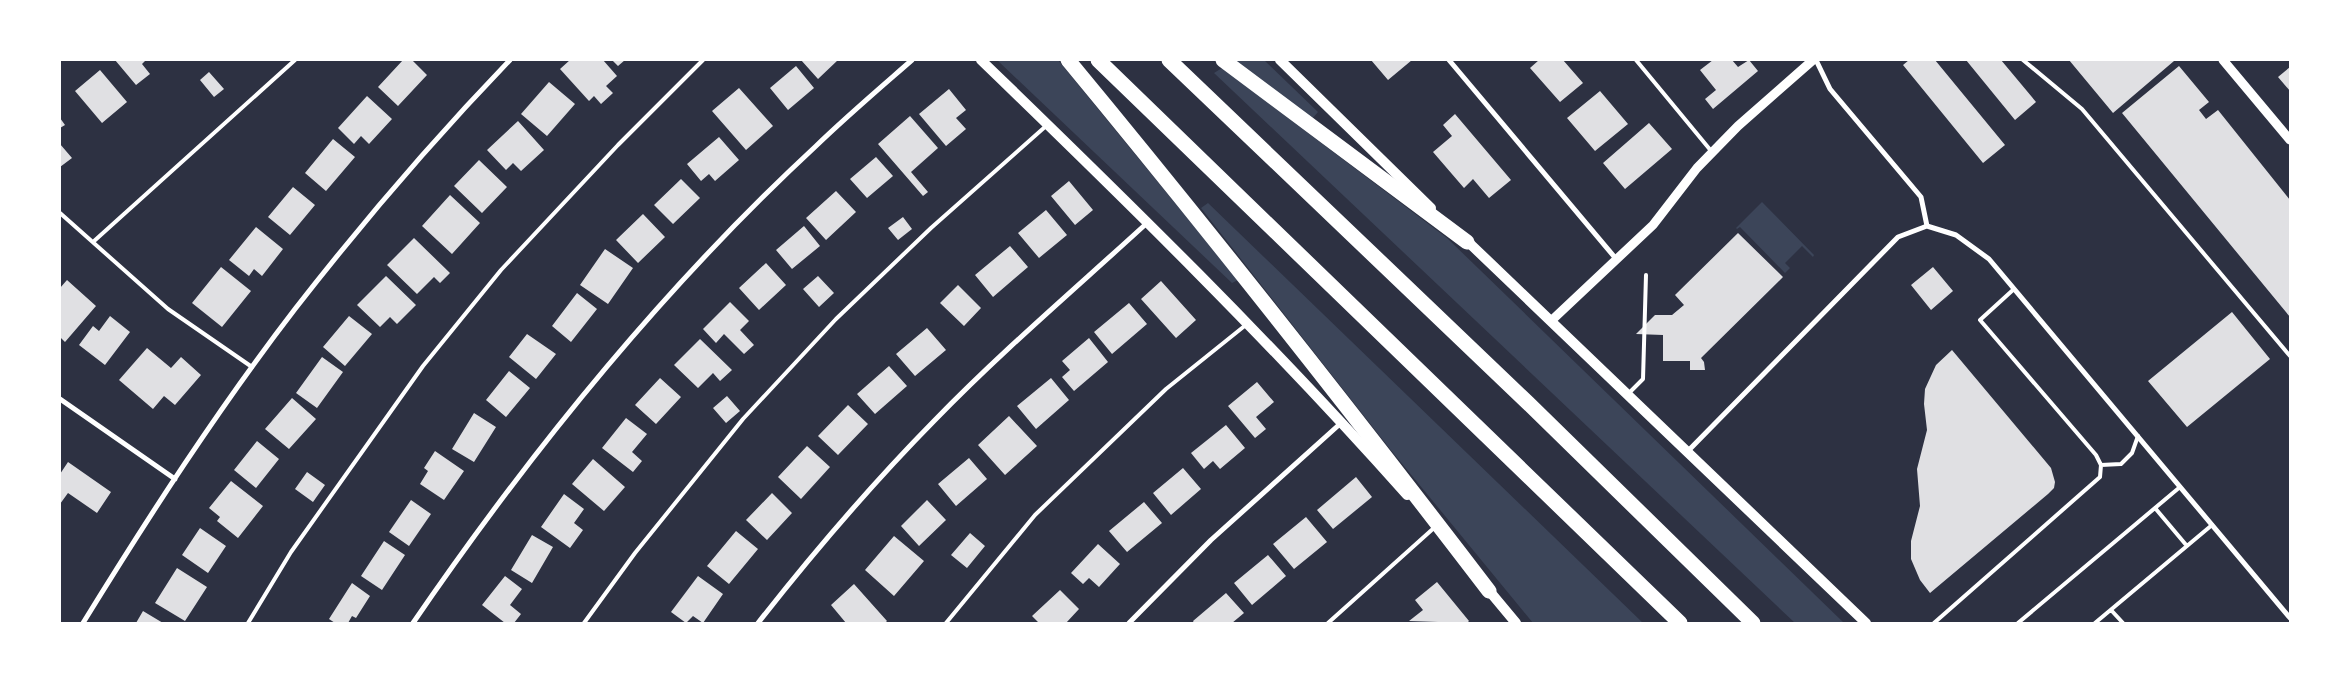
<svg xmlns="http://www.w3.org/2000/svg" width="2350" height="683" viewBox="0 0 2350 683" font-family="Rubik,sans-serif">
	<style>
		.green { fill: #3c4559 }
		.building { fill: #e0e0e3 }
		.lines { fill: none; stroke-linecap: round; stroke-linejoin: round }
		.service { stroke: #fff; stroke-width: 4 }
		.minor { stroke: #fff; stroke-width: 5 }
		.tertiary { stroke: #fff; stroke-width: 9 }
		.secondary { stroke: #fff; stroke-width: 10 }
		.motorway { stroke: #fff; stroke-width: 15 }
	</style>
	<rect width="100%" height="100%" fill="#2d3142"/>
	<path class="green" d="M997,60h61l180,220 -6,3z
		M1234,60h30l54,52 -6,7z
		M1222,68l225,170 397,385h-49l-581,-550z
		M1762,202l52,53 -1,2 -11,-11 -17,17 5,5 -5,5 -45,-46 -3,2 -1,-1z
		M1208,203l435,420h-110l-143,-174 -189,-241z"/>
	<path class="building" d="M115,60h31l-4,4 8,10 -14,11z
		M403,60h9l15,15 -29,31 -20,-19z
		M570,60h33l14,16 -11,10 7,7 -12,11 -7,-8 -5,5 -29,-32z
		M612,60h13l-7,6z
		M801,60h37l-20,19z
		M1371,60h41l-24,20z
		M1539,60h24l20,23 -23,19 -30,-34z
		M1713,60h19l6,7 11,-7 9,11 -45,38 -8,-10 11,-9 -16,-20z
		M1909,60h26l70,85 -22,18 -80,-98z
		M1966,60h35l35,42 -21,18z
		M2069,60h104l1,1 -61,52z
		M796,66l18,22 -26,22 -18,-22z
		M2179,66l30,36 -10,8 7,9 12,-9 72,90v117l-168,-204z
		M2290,67v24l-12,-14z
		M100,70l27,32 -25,21 -27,-32z
		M209,72l15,17 -10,8 -14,-17z
		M549,82l26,22 -28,32 -26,-22z
		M739,88l34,38 -27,24 -34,-39z
		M949,89l17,21 -10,8 10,11 -20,17 -27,-32z
		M1600,91l28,33 -33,27 -28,-33z
		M367,96l25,23 -23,25 -8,-8 -7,8 -16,-16z
		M1455,114l56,66 -22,18 -16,-19 -9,9 -31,-36 19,-16 -9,-11z
		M910,116l28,32 -27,24 17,20 -5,4 -45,-52z
		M60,118l5,7 -5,3z
		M518,121l26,29 -23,21 -8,-8 -7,7 -19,-20z
		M1649,123l23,26 -47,40 -22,-26z
		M719,137l20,23 -24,21 -6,-7 -8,7 -14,-17z
		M333,139l22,18 -29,34 -21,-18z
		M60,144l12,14 -12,9z
		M876,157l17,19 -26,22 -17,-19z
		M479,160l28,27 -25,26 -28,-27z
		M681,179l19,19 -27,26 -19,-19z
		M1069,181l24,29 -18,15 -24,-29z
		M293,187l22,18 -25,30 -22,-18z
		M836,191l20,21 -30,28 -20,-22z
		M450,195l30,28 -28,31 -30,-28z
		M1046,210l21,25 -28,23 -21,-25z
		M643,214l22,23 -27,26 -22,-23z
		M903,217l9,12 -14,11 -10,-12z
		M804,226l16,20 -28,23 -16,-19z
		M256,227l27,22 -21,27 -8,-7 -5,7 -20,-16z
		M1738,233l45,44 -82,81 3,4 1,8h-15v-9h-27v-26l-27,-1 19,-19h17l12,-10 -9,-10z
		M414,238l36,35 -10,10 -6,-6 -17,17 -30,-29z
		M1010,246l18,21 -35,30 -18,-22z
		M605,249l28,19 -25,36 -28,-19z
		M766,263l20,22 -27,25 -20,-22z
		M221,267l30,24 -29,36 -30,-24z
		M1933,267l20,24 -22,19 -20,-25z
		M386,276l30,29 -19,19 -7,-7 -10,10 -23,-22z
		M818,276l16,17 -15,14 -16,-18z
		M67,280l29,26 -31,36 -5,-5v-49z
		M1161,281l35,39 -20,18 -35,-39z
		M958,285l23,23 -17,18 -24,-23z
		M577,293l20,16 -26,33 -19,-16z
		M730,302l19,19 -9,9 14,15 -10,9 -20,-20 -8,9 -13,-14z
		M1129,303l18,21 -35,30 -18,-22z
		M2232,312l38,47 -83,68 -39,-46z
		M110,316l20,16 -25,33 -26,-20 14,-19 6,5z
		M349,316l23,18 -27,32 -22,-19z
		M927,328l19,22 -31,26 -19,-22z
		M527,334l29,20 -20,25 -27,-22z
		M1089,338l19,24 -34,29 -12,-14 8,-7 -8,-9z
		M700,339l32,31 -12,11 -7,-8 -15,15 -24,-23z
		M147,348l24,20 10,-11 20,18 -26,30 -11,-9 -11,13 -34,-29z
		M1952,350l99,118 4,14 -1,6 -6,6 -118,99 -10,-13 -9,-21v-18l9,-35 -3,-37 10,-39 -3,-26 1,-15 11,-24z
		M322,357l21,15 -26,36 -21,-15z
		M889,366l18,20 -32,28 -18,-20z
		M509,371l21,17 -24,29 -20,-17z
		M660,378l21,19 -25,27 -21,-19z
		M1051,378l18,22 -33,29 -19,-23z
		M1257,382l17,20 -18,15 10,12 -11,9 -27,-32z
		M727,396l13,15 -14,12 -13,-15z
		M292,398l24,21 -27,30 -24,-20z
		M848,405l20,19 -30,31 -20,-19z
		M474,413l22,14 -22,35 -22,-13z
		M1009,416l28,30 -32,29 -27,-30z
		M626,418l21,16 -15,18 10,9 -9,11 -31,-24z
		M1226,425l19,23 -25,21 -7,-8 -9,8 -13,-16z
		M257,441l22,18 -23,29 -22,-18z
		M807,446l23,21 -29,32 -23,-22z
		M435,451l29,20 -20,29 -24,-16 8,-13 -4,-3z
		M969,458l18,21 -31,27 -18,-22z
		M593,459l32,28 -21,24 -32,-27z
		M68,462l43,30 -14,21 -29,-20 -8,11v-30z
		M1183,468l18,21 -30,26 -18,-22z
		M307,472l18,13 -12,17 -18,-13z
		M1356,477l16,20 -39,32 -16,-19z
		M231,481l32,25 -25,32 -21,-17 3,-4 -11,-9z
		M772,493l20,20 -25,27 -21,-20z
		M564,494l20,15 -10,14 9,7 -13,18 -29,-21z
		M411,500l20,14 -22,32 -20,-14z
		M927,500l19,20 -27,26 -18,-20z
		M1144,502l18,21 -35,29 -18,-21z
		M1306,517l21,25 -33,27 -21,-25z
		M200,528l26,18 -18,27 -26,-18z
		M736,531l22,18 -29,35 -22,-18z
		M970,533l15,13 -18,22 -16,-13z
		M532,535l21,12 -21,36 -21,-13z
		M894,536l30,25 -30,35 -29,-26z
		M384,541l21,14 -23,35 -21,-14z
		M1098,544l22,20 -21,23 -10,-9 -6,6 -12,-11z
		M1268,555l18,21 -34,29 -18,-22z
		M177,568l30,19 -22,34 -30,-18z
		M505,576l17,13 -12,16 11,9 -7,9h-9l-23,-18z
		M698,576l25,18 -20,29 -10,-7 -7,7 -15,-11z
		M1437,582l32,39 -2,2 -58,-2 14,-11 -8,-10z
		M352,583l18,13 -14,22 -4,-2 -4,7h-13l-6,-4z
		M854,584l33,37 -2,2h-39l-15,-18z
		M1060,590l19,19 -13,14h-27l-7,-7z
		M1226,593l18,20 -12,10h-38l-1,-2z
		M143,611l20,12h-27z"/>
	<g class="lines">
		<path class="service" d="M1636,60l76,92
			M2023,60l59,49 208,247
			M60,213l108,96 84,58
			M93,242l202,-182
			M1628,394l15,-15 3,-104
			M2101,465l20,-1 11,-11 6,-17
			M2155,508l32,38
			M2111,610l12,13
			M248,623l43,-71 132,-186 78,-96 117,-125 85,-85
			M584,623l51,-70 108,-134 93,-100 95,-91 115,-102
			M946,623l89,-108 131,-126 81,-65
			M1328,623l107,-96
			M1934,623l166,-146 1,-12 -5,-10 -116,-135 34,-31
			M2018,623l162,-136
			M2095,623l117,-98"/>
		<path class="minor" d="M1449,60l168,200
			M1816,60l14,29 91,108 6,29
			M60,399l115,80
			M1688,451l210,-214 29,-11 29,9 33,24 301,359
			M83,623c66,-107 135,-214 212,-314 67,-86 139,-170 215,-249
			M413,623c117,-171 251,-336 403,-477 31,-30 64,-58 96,-86
			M758,623c55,-70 114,-139 176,-202 68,-70 142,-133 213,-198
			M1129,623l82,-83 130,-117"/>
		<path class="tertiary" d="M2223,60l67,80
			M1551,321l102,-96 44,-57 41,-42 75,-66"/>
		<path class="secondary" d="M981,60c146,141 291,283 426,435
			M1280,60l151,148
			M1464,238l402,385
			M1486,587l30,36"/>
		<path class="motorway" d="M1068,60c144,174 284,352 421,531
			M1098,60l582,563
			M1169,60l359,343 225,220
			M1223,60l244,182"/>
	</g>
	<rect width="2350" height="683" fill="none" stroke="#ffffff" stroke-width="122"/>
</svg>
